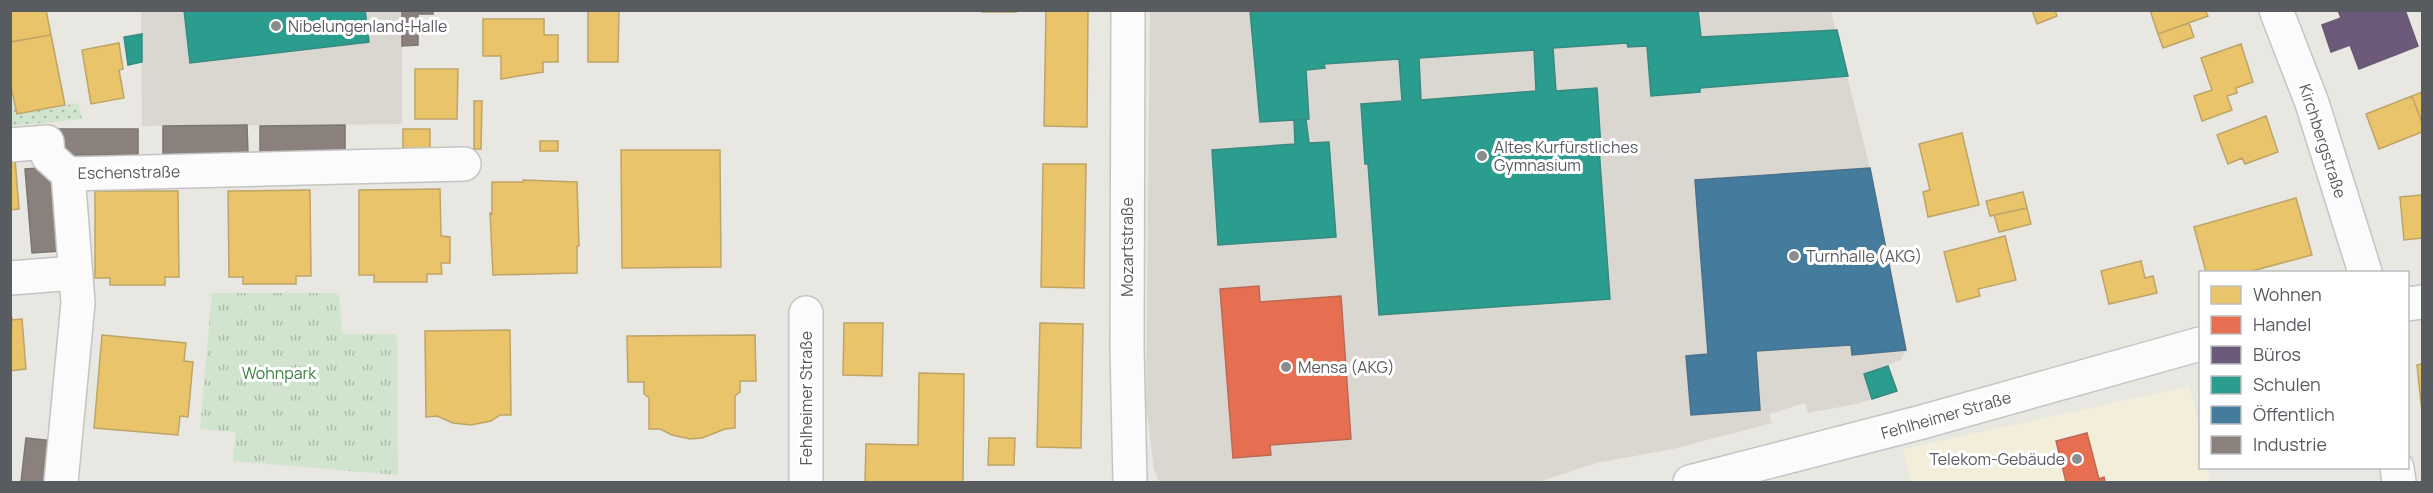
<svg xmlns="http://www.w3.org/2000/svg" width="2433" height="493" viewBox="0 0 2433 493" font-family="Manrope,sans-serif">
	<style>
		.commercial { fill: #f2eeda }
		.education { fill: #d9d7d0 }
		.park { fill: url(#park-tufts) }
		.garden { fill: url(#garden-dots) }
		.homes { fill: #e9c46a; stroke: #bea467; stroke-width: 1.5 }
		.shops { fill: #e76f51; stroke: #bc6956; stroke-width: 1.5 }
		.offices { fill: #6d597a; stroke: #675a72; stroke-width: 1.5 }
		.schools { fill: #2a9d8f; stroke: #388981; stroke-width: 1.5; fill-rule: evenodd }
		.public { fill: #457b9d; stroke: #4b718b; stroke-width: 1.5 }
		.industry { fill: #8a817c; stroke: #7b7674; stroke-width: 1.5 }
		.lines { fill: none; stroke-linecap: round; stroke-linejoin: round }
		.minor-casing { stroke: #c4c4c3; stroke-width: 36 }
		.minor { stroke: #fcfbfb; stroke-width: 33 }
		.poi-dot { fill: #8a8c8e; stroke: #fff; stroke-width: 2 }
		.labels { text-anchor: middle; stroke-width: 6; stroke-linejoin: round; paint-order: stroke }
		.poi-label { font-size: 16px; fill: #585b60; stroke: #fff; text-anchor: start }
		.street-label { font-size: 16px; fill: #585b60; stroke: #fff }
		.park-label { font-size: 16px; fill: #387f3e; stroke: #fff }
	</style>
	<defs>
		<pattern id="park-tufts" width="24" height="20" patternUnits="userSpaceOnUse" patternTransform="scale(1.5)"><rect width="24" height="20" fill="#d0e4ce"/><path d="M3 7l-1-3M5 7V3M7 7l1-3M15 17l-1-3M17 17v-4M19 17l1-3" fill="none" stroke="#acbcab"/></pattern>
		<pattern id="garden-dots" width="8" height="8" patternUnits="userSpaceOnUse" patternTransform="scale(1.5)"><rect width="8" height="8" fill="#d0e4ce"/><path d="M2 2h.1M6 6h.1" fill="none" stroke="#acbcab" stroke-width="1.8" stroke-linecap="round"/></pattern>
	</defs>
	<rect width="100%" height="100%" fill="#e8e7e2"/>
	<path class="commercial" d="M2190,386l10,45v37h7l3,14h-299l-8,-33z"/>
	<path class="education" d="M141,11h261v113l-260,2z
		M1150,11h681l39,157 36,182 -5,10 -37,14 8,25 -16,5 -48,9 -3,-10 -36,11 3,9 -99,26 -77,14 -58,19h-379l-5,-12 -8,-65z"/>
	<path class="park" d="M212,293h127l3,41h55l1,141 -165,-14 3,-29 -36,-3z"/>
	<path class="garden" d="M11,85l6,29 61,-11 4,16 -71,7z"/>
	<path class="homes" d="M10,10h36l5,25 -41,7z
		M588,10h31l-1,52h-30z
		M982,10h34v2h-34z
		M1046,10h42l-1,117 -43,-1z
		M2032,10h23l2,6 -20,8z
		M2150,10h55l3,6 -50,18z
		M483,19h61v16h14v27h-15v10l-42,7v-23h-18z
		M2189,23l5,14 -31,11 -5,-14z
		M51,35l14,70 -48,9 -7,-32v-40z
		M119,43l4,26 -4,1 5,28 -33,6 -9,-54z
		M2241,44l12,38 -17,6 1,5 -10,3 5,14 -30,11 -8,-25 18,-6 -11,-32z
		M415,69h43l-1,50h-42z
		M2422,92v31l-10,-27z
		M2412,96l10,27v9l-43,17 -13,-35z
		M474,101h8l-1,48h-7z
		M2266,116l12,36 -33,12 -3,-6 -14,6 -11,-29z
		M403,129h27v23l-27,1z
		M1962,133l17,72 -51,12 -5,-25 7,-2 -11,-46z
		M540,141h18v10h-18z
		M621,150h99l1,117 -99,1z
		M10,159h5l4,50 -9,1z
		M1043,164h43l-2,124 -43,-1z
		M523,180l54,2 2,64h-2v27l-84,2 -3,-62 2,1v-32h31z
		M440,189l1,47 9,1v26h-9l1,11h-15v8h-53v-7h-15v-85z
		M310,190l1,86h-15v8h-53v-7h-14l-1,-86z
		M95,191h83l1,86h-14v8h-55v-7h-15z
		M2023,192l4,16 -37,8 -4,-15z
		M2422,195v43l-18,2 -4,-43z
		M2296,198l16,57 -64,17h-42l-12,-45z
		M2027,208l4,16 -32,8 -5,-17z
		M2005,236l11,44 -38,9 2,7 -23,6 -13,-50z
		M2141,261l4,17 8,-2 4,17 -48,11 -8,-33z
		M12,317v3l10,-1 4,50 -16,2z
		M844,323h39l-1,53 -39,-1z
		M1040,323l43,1 -2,124 -44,-1z
		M510,330l1,85h-11l-9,6 -20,4 -18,-2 -16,-7 -11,1 -1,-86z
		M102,335l84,8 -2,18 9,1 -5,55 -8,-1 -2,19 -84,-7z
		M755,335l1,46h-16v11l-5,4v32l-10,1 -23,9 -12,1 -18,-4 -12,-6h-11v-31l-5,-4v-12h-16l-1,-46z
		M2422,364v48l-5,-47z
		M919,373l45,1 -1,108h-98l1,-38 52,1z
		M989,438h26l-1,27h-26z"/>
	<path class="shops" d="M1259,286l1,16 81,-6 10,143 -81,6 1,10 -38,3 -13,-169z
		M2087,433l12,46 5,-2 1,5h-39l-10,-41z"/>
	<path class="offices" d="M2338,10h67l13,36 -59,23 -9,-24 -19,7 -9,-27 19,-7z"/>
	<path class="schools" d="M184,10h181l4,32 -179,21z
		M1250,10h448l3,27 136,-7 11,46 -148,12v4l-49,4 -4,-50 -19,1 -1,-4 -74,5 3,43 41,-3 4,60h-2l11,151 -231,16 -11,-151h-3l-4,-60 41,-3 -3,-42 -75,5 1,4 -19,2 3,49 -49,3zM1534,50l2,41 -115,9 -2,-42z
		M142,34v28l-14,3 -4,-28z
		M1306,119l3,24 20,-1 7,95 -118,8 -6,-95 83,-6 -1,-24z
		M1888,366l9,25 -25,8 -8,-25z"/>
	<path class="public" d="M1870,168l36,182 -54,5 -1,-10 -95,6 4,59 -69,5 -5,-59 22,-2 -13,-174z"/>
	<path class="industry" d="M402,10h31v4h-15v31l-16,1z
		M247,125l1,28 -85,1v-28z
		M345,125v28l-85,1v-28z
		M53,129h85v26h-85z
		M54,167l6,84 -28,2 -7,-84z
		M26,438l28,3 -4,41h-29z"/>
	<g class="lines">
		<g class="minor-casing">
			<path id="minor" d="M1128,10l-1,339 3,133
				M2276,10l36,93 53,169
				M10,145l37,-3 1,14 20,18
				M10,278l65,-5
				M2408,304l14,-2
				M806,313v169
				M2397,468l2,14
				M61,482l17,-179 -10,-129 396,-10
				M1690,482l232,-60 278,-78"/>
		</g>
		<use href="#minor" class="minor"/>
	</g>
	<g class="poi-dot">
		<circle cx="276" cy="26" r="6"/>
		<circle cx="1482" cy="156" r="6"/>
		<circle cx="1794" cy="256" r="6"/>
		<circle cx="1286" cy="367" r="6"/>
		<circle cx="2077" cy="459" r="6"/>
	</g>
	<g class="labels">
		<g class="poi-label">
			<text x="288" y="32">Nibelungenland-Halle</text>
			<text x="1494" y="153">Altes Kurfürstliches<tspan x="1494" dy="18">Gymnasium</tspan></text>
			<text x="1806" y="262">Turnhalle (AKG)</text>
			<text x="1298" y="373">Mensa (AKG)</text>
			<text x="2065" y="465" text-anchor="end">Telekom-Gebäude</text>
		</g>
		<g class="street-label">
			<text transform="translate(2323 141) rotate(72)" y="6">Kirchbergstraße</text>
			<text transform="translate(129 172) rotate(-1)" y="6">Eschenstraße</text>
			<text transform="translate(1127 247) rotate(-90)" y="6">Mozartstraße</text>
			<text transform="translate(806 398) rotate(-90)" y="6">Fehlheimer Straße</text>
			<text transform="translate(1946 415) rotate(-16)" y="6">Fehlheimer Straße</text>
		</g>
		<g class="park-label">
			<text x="279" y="379">Wohnpark</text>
		</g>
	</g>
	<rect width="2433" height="493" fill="none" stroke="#585b60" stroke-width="24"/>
	<rect x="2199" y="271" width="210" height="198" fill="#ffffff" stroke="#bcbdbf" stroke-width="1.5"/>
	<rect x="2211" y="286" width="30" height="18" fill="#e9c46a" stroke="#bcbdbf" stroke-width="1.5"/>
	<text x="2253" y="301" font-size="18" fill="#585b60">Wohnen</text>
	<rect x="2211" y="316" width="30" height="18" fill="#e76f51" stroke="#bcbdbf" stroke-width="1.5"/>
	<text x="2253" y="331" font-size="18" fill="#585b60">Handel</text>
	<rect x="2211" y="346" width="30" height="18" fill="#6d597a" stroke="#bcbdbf" stroke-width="1.5"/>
	<text x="2253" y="361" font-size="18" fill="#585b60">Büros</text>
	<rect x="2211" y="376" width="30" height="18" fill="#2a9d8f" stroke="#bcbdbf" stroke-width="1.5"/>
	<text x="2253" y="391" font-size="18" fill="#585b60">Schulen</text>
	<rect x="2211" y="406" width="30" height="18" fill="#457b9d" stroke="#bcbdbf" stroke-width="1.5"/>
	<text x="2253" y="421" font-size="18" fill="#585b60">Öffentlich</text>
	<rect x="2211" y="436" width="30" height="18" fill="#8a817c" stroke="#bcbdbf" stroke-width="1.5"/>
	<text x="2253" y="451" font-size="18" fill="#585b60">Industrie</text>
</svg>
